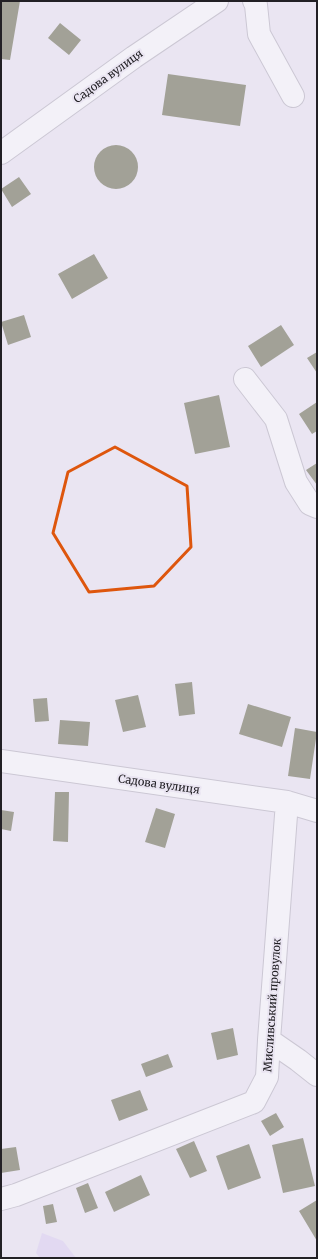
<svg xmlns="http://www.w3.org/2000/svg" width="318" height="1259" viewBox="0 0 318 1259" font-family="Merriweather,serif">
	<style>
		.green { fill: #dacbf1 }
		.building { fill: #4d4f29 }
		.lines { fill: none; stroke-linecap: round; stroke-linejoin: round }
		.minor-casing { stroke: #a8a3af; stroke-width: 24 }
		.minor { stroke: #fff; stroke-width: 22 }
		.marked { fill: none; stroke: #de560d; stroke-width: 3; stroke-linejoin: round }
		.labels { text-anchor: middle; stroke-width: 4; stroke-linejoin: round; paint-order: stroke }
		.street-label { font-size: 11px; fill: #222025; stroke: #eae5f2 }
	</style>
	<rect width="100%" height="100%" fill="#eae5f2"/>
	<path class="green" d="M42,1233l21,8 13,17h-36l-4,-5z"/>
	<path class="building" d="M1,1h19l-10,59 -9,-1z
		M60,23l21,17 -12,15 -21,-17z
		M168,74l78,11 -6,41 -78,-11z
		M94 167a22 22 0 1 1 44 0a22 22 0 1 1-44 0Z
		M19,177l12,17 -19,13 -11,-18z
		M94,254l14,24 -36,21 -14,-25z
		M24,315l7,22 -23,8 -7,-23z
		M281,325l13,20 -33,22 -13,-21z
		M317,352v21l-10,-15z
		M219,395l11,52 -35,7 -11,-51z
		M317,402v29l-5,3 -13,-20z
		M317,463v22l-11,-15z
		M192,682l3,32 -16,2 -4,-32z
		M138,695l8,32 -23,5 -8,-32z
		M47,698l2,23 -14,1 -2,-23z
		M248,704l43,13 -9,30 -43,-13z
		M60,720l30,2 -2,24 -30,-2z
		M295,728l22,4 -7,47 -22,-3z
		M55,792h14l-1,50 -15,-1z
		M156,808l19,6 -10,34 -20,-6z
		M1,810l13,2 -3,19 -10,-2z
		M233,1028l5,27 -21,5 -6,-27z
		M168,1054l5,13 -27,10 -5,-13z
		M140,1090l8,20 -29,11 -8,-21z
		M276,1113l8,14 -14,9 -9,-15z
		M303,1138l12,48 -32,7 -11,-48z
		M194,1141l13,30 -17,7 -14,-29z
		M249,1144l12,34 -33,12 -12,-34z
		M16,1147l4,23 -19,3v-24z
		M141,1175l9,20 -36,17 -9,-20z
		M88,1183l10,25 -13,5 -9,-25z
		M317,1200v41l-18,-30z
		M53,1204l4,18 -11,2 -3,-18z"/>
	<g class="lines">
		<g class="minor-casing">
			<path id="minor" d="M254,1l2,4 3,29 34,62
				M1,153l133,-96 83,-56
				M245,379l31,40 20,63 14,22 7,3
				M1,761l286,41 30,9
				M269,1040l29,20 19,15
				M1,1199l15,-4 238,-93 13,-25 2,-37 18,-238"/>
		</g>
		<use href="#minor" class="minor"/>
	</g>
	<path d="M0 0H318V1259H0ZM115,447l72,39 4,61 -37,39 -65,6 -36,-59 15,-61z" fill="#eae5f2" fill-opacity=".55" fill-rule="evenodd"/>
	<path class="marked" d="M115,447l72,39 4,61 -37,39 -65,6 -36,-59 15,-61z"/>
	<g class="labels">
		<g class="street-label">
			<text transform="translate(108 76) rotate(-36)" y="4">Садова вулиця</text>
			<text transform="translate(159 784) rotate(8)" y="4">Садова вулиця</text>
			<text transform="translate(272 1005) rotate(-86)" y="4">Мисливський провулок</text>
		</g>
	</g>
	<rect width="318" height="1259" fill="none" stroke="#222025" stroke-width="4"/>
</svg>
